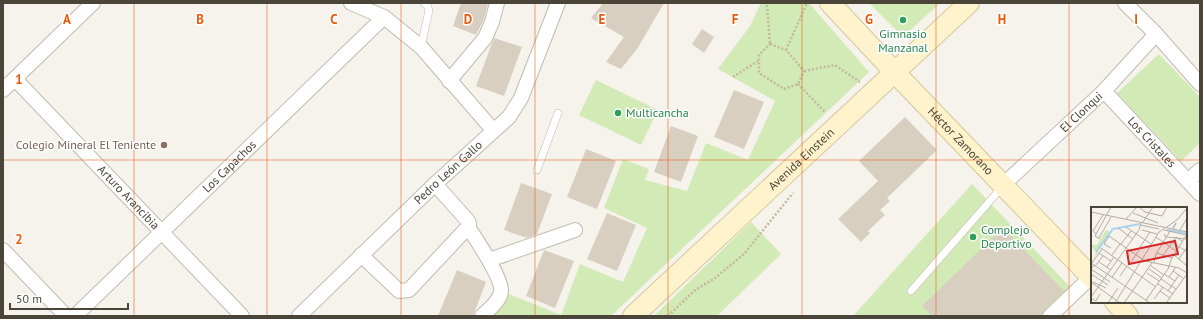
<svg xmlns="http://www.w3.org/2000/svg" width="1203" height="319" viewBox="0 0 1203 319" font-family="'PT Sans',sans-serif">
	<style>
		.green { fill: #d2eab5 }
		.building { fill: #d8cfc1 }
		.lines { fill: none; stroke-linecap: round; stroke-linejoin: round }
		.lane-casing { stroke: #c2bbae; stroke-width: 8 }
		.street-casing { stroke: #c2bbae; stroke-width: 16 }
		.secondary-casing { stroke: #d6c79b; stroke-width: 22 }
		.path { stroke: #c4b79f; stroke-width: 2.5; stroke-dasharray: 2 2; stroke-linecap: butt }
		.lane { stroke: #fff; stroke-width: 7 }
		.street { stroke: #fff; stroke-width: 14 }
		.secondary { stroke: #fff3cd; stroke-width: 20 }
		.grid { fill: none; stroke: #e8590c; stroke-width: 1; stroke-opacity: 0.55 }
		.leisure-dot { fill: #2e9e5b; stroke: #fff; stroke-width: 1.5 }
		.education-dot { fill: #8d6e63; stroke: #fff; stroke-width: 1.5 }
		.labels { text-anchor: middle; stroke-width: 3; stroke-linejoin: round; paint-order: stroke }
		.leisure-label { font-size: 12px; fill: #27864d; stroke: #fff; text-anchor: start }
		.street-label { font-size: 12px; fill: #4b4439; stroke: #fff }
		.education-label { font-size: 12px; fill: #785e54; stroke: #fff; text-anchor: end }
		.inset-river { fill: none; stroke: #a9d4f2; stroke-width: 2 }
		.inset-road { fill: none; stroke: #b2ada4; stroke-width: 1 }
		.view { fill: #d62828; fill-opacity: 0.15; stroke: #d62828; stroke-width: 2 }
		.inset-edge { fill: none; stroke: #4b4439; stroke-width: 2 }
		.grid-label { font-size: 13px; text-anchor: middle; font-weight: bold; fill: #e8590c; stroke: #fff; stroke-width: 3; stroke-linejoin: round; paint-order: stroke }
	</style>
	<rect width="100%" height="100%" fill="#f6f3ec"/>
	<path class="green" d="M761,3h48l60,69 -258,244h-128l11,-28 67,27 19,-51 43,18 24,-54 -43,-20 19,-49 26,10 -4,11 42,11 19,-48 42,17 27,-59 -57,-32 32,-43z
		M869,3h71l-37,34z
		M1159,54l41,43v46l-19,18 -64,-68z
		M596,80l62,30 -17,35 -62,-30z
		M972,184l100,105 -27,27h-192z
		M751,222l30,32 -64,62h-63z"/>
	<path class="building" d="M461,3h27l-4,16 -8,16 -23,-9z
		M603,3h61l-27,46 -16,20 -15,-7 18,-25 -33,-19z
		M702,29l12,8 -10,16 -12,-9z
		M494,38l28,9 -18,49 -28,-10z
		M734,90l30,12 -20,47 -30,-12z
		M905,117l32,33 -50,48 3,3 -10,9 5,5 -17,16 2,2 -9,9 -23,-23 40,-38 -19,-20z
		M671,126l27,10 -17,46 -27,-10z
		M586,149l30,12 -19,48 -30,-12z
		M521,183l31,11 -15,40 -10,4 -23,-8z
		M607,213l29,12 -19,46 -30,-12z
		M1003,228l61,63 -20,19 -2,6h-110l-10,-10z
		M544,250l30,11 -19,47 -29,-12z
		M457,270l29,12 -13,34h-35z"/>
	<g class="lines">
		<g class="lane-casing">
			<path id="lane" d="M421,47l8,-37 -2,-5 -3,-2
				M537,170l21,-57
				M911,291l92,-105"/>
		</g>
		<g class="street-casing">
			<g id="street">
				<path d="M351,3l33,14 37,30 72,83"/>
				<path d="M1125,3l31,31 44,50"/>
				<path id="s1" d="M15,79l227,237"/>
				<path d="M449,81l36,-43 7,-16 5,-19"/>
				<path d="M3,90l90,-87"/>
				<path id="s2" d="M1104,91l96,103"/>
				<path d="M1188,181l12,-11"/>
				<path id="s3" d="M1003,185l101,-94 52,-57"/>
				<path d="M468,227c8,12 35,52 33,65 -2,10 -12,17 -19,24"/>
				<path d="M3,250l63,66"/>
				<path d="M361,255l38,36 10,-1 59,-63 1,-3 -1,-3 -33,-37"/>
				<path d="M489,260l86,-30"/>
				<path id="s4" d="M75,316l309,-299"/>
				<path id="s5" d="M299,316l136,-132 74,-67 12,-19 37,-95"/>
				<path d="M1050,316l41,-39"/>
			</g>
		</g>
		<g class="secondary-casing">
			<g id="secondary">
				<path id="s6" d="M830,3l72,77 190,198"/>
				<path d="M1115,302l13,14"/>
				<path id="s7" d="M633,316l336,-313"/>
			</g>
		</g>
		<path class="path" d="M767,5l3,39
			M770,44l16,6 18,21 -6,13 -14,5 -25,-16v-18z
			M786,50l21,-47
			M804,71l31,-6 25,17
			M733,77l25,-16
			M798,84l27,28
			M668,316l26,-25 21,-13 29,-24 49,-61"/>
		<use href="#lane" class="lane"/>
		<use href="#street" class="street"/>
		<use href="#secondary" class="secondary"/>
	</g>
	<path class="grid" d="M134,3v313M267,3v313M401,3v313M535,3v313M668,3v313M802,3v313M936,3v313M1069,3v313M3,160h1197"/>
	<g class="leisure-dot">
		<circle cx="903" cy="20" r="4"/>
		<circle cx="618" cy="113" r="4"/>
		<circle cx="973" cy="237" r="4"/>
	</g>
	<circle class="education-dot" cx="164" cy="145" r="4"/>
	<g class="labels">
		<g class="leisure-label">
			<text x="903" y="38" text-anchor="middle">Gimnasio<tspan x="903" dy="14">Manzanal</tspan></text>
			<text x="626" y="117">Multicancha</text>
			<text x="981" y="234">Complejo<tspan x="981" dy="14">Deportivo</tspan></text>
		</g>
		<g class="street-label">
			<text dy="4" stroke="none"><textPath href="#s3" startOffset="107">El Clonqui</textPath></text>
			<text dy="4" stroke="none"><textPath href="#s6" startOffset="190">Héctor Zamorano</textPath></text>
			<text dy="4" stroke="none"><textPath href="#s2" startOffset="70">Los Cristales</textPath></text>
			<text dy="4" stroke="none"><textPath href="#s7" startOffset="230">Avenida Einstein</textPath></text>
			<text dy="4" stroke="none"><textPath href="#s4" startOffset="215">Los Capachos</textPath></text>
			<text dy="4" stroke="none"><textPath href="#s5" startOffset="207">Pedro León Gallo</textPath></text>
			<text dy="4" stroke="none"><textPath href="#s1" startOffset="164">Arturo Arancibia</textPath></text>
		</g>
		<g class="education-label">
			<text x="156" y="149">Colegio Mineral El Teniente</text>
		</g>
	</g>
	<g transform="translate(1091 207)">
		<rect width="96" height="96" fill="#f6f3ec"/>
		<path d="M15,23l4,2 -19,32 5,-11 -5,-8h6z" fill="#d2eab5"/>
		<path class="inset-river" d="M76,23l19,3M5,45l17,-23 27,-5"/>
		<path class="inset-road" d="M48,0l6,5 17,4 5,-9M0,5l96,20M42,6l25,10M35,12l11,-12M52,15l10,-15M50,18l18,4M35,20l25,17M27,21l15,11M82,22l3,-6 -3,5M51,23l15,4M73,23l23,5M89,23l7,-12M5,27l-3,-3 10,-16M73,27l2,3 21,2M65,30l20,14M8,31l12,-21M9,32l-5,-3 16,-29M81,35l15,10M30,37l10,-13M49,40l10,-15M10,41l55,39M20,41l-7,-4 5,-8 36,25 34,7 8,5M8,46l12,8M66,46l15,5M21,48l8,-11M83,48l12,10M71,50l14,-20 7,5M88,52l8,-12M8,55l12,8M40,55l8,-12M0,56l59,40M1,56l10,-14M63,56l2,-9 14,-23M3,58l-3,4 19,13M4,59l8,-10M60,59l13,9M16,60l7,-10M58,62l13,9M82,64l10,7M56,66l12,8M0,67l17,11M73,67l11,7M29,69l7,-10M21,70l10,-14M78,70l7,-10M70,72l15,10M0,75l29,21M2,75l13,6M67,77l15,10M69,84l10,7M77,84l11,-16M0,90l48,-67 2,-7M0,91l5,3 4,-7M63,92l9,-12M55,93l22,-31 3,-9 16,-26M17,96l10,-15M24,96l44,-71 18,-12 10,-12M33,96l28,-40M75,96l21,-29"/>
		<path class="view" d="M84,34l3,13 -49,10 -2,-13z"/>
		<rect width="96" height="96" class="inset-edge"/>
	</g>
	<g class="grid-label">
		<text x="67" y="24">A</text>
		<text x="200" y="24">B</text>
		<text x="334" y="24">C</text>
		<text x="468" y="24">D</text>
		<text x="602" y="24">E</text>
		<text x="735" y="24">F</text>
		<text x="869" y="24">G</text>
		<text x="1002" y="24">H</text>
		<text x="1136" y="24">I</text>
		<text x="19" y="84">1</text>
		<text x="19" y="244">2</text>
	</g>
	<rect width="1203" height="319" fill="none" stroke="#4b4439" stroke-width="8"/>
	<path d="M10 303v6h118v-6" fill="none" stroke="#4b4439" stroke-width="2"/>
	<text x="16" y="303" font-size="12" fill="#4b4439" stroke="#ffffff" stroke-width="3" paint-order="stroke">50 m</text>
</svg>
